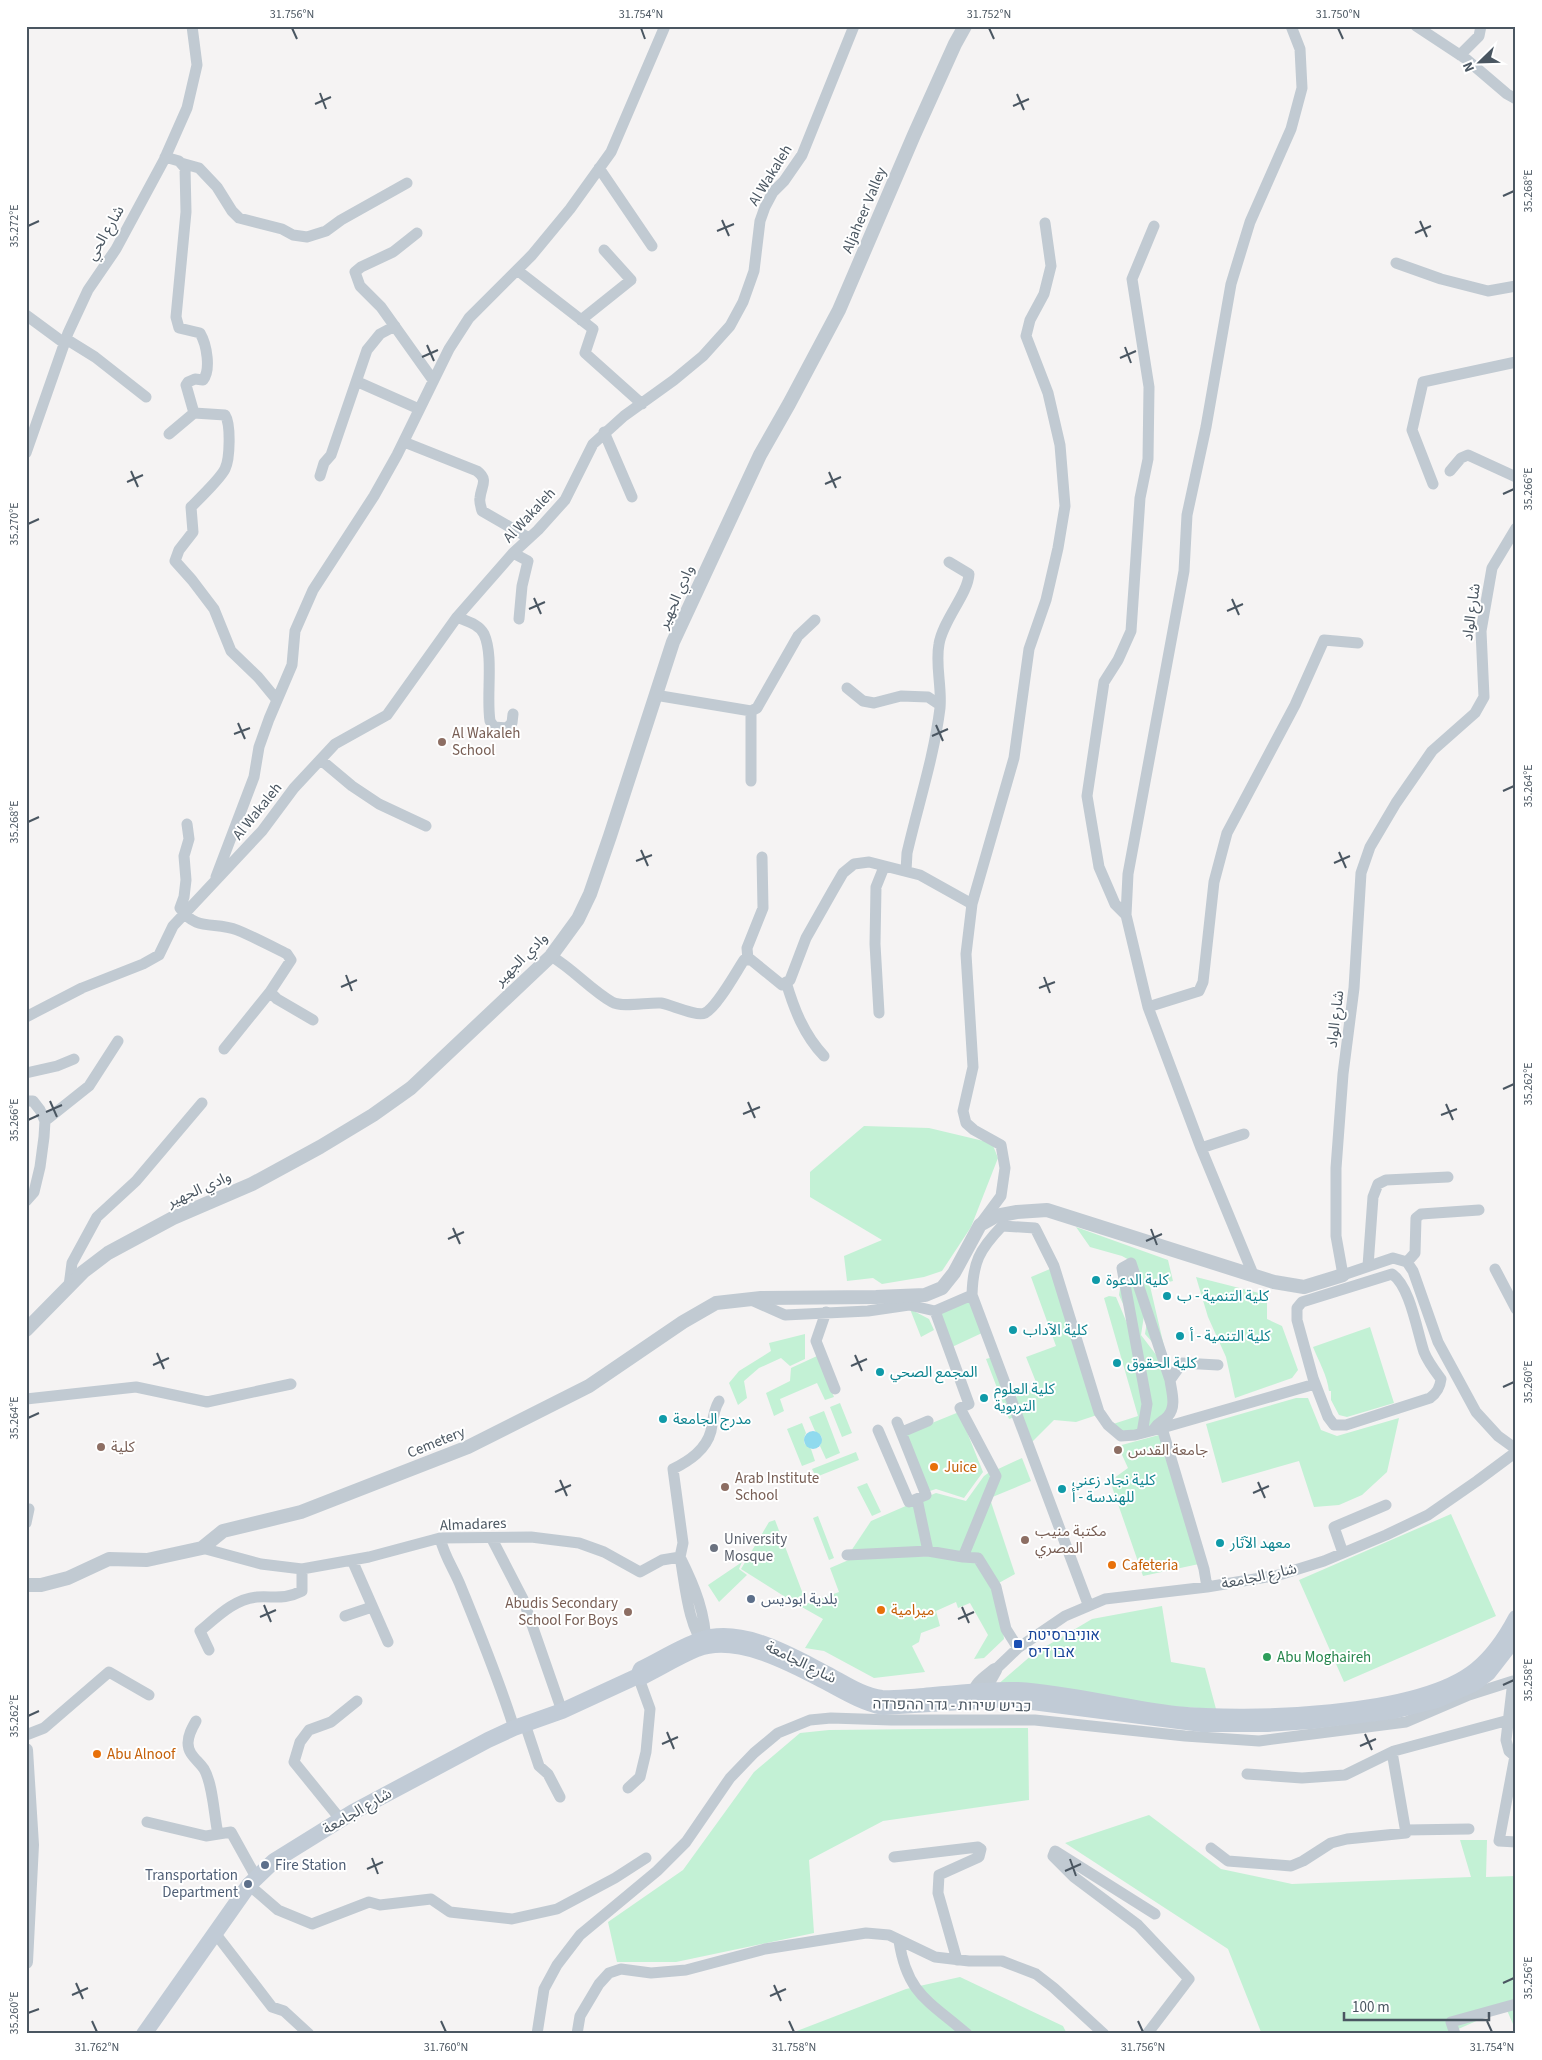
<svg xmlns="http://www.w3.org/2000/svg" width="1542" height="2060" viewBox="0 0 1542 2060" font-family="'Source Sans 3','Noto Sans Arabic',Heebo,sans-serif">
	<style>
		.green { fill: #c3f1d5 }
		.water { fill: #90daee }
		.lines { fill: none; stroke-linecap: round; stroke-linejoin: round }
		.minor { stroke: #c1cad2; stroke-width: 11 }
		.tertiary { stroke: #c1cad2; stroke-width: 14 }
		.secondary { stroke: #c1cbd6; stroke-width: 16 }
		.ticks { fill: none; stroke: #4a5661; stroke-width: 2 }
		.education-dot { fill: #8d6e63; stroke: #fff; stroke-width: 2 }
		.culture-dot { fill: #0f9aa8; stroke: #fff; stroke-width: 2 }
		.food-dot { fill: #e8710a; stroke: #fff; stroke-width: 2 }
		.worship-dot { fill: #6b7280; stroke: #fff; stroke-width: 2 }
		.service-dot { fill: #5c6f8a; stroke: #fff; stroke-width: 2 }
		.transit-dot { fill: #1a4fb4; stroke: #fff; stroke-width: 2 }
		.leisure-dot { fill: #2e9e5b; stroke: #fff; stroke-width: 2 }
		.labels { text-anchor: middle; stroke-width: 4; stroke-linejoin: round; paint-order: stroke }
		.street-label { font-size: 15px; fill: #4a5661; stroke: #fff }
		.education-label { font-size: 15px; fill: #785e54; stroke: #fff; text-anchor: start }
		.culture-label { font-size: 15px; fill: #0d838f; stroke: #fff; text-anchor: start }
		.food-label { font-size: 15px; fill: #c56008; stroke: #fff; text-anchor: start }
		.worship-label { font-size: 15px; fill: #5b616d; stroke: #fff; text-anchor: start }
		.service-label { font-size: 15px; fill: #4e5e75; stroke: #fff; text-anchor: start }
		.transit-label { font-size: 15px; fill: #164399; stroke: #fff; text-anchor: start }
		.leisure-label { font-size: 15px; fill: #27864d; stroke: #fff; text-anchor: start }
		.neatline { fill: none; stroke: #4a5661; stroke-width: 2 }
		.ticks-label { font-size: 12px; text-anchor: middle; fill: #4a5661 }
	</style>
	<rect width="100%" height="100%" fill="#f5f3f3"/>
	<path class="green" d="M864,1126l65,2 63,15 6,15 -27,69 -29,44 -18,6 -42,7 -9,-6 -26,3 -3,-25 38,-16 -72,-43v-25z
		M1076,1227l92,33 5,21 -23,5 17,73 -22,-25 4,-25 -18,-48 -9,-5 -32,-9z
		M1130,1266l15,43 -4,26 29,38 -3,41 -23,17 -8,-98 -17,-38 4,-26z
		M1050,1269l47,146 -21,7 -22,-2 -24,24 -17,-46 25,-11 -12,-30 30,-11 -25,-69z
		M1196,1277l71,18v24l15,7 16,44 -6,8 -57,20 -9,-41 -18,-40z
		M1109,1296l7,1 16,38 13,69 -4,27 -19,3 -12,-9 28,-9 -34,-118z
		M969,1300l13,33 -30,14 -13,-33z
		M910,1309l19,10 5,11 -13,7z
		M1370,1327l24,76 -47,14 -8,-2 -8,-15v-9h-2c-2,-16 -10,-29 -16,-44z
		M805,1334v25l-15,7 -9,-8 -22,10 -15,13 3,17 -9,7 -9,-22 10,-12 32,-20 -2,-8z
		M817,1356l17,41 -9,3 -8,-17 -37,16 4,12 -10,5 -8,-23 24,-12 1,-13z
		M993,1357l22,60 -6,2 -23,-60z
		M1296,1398h12l13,32 16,6 62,-18 -12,54 -25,23 -23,10 -25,2 -15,-46 -77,22 -16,-59z
		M840,1403l12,30 -10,4 -12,-30z
		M824,1411l16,42 -14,6 -6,-13 2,-9 -7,-6 -6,-14z
		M959,1412l24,60 -19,26 -28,-9 -9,3 -22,-58z
		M802,1423l4,10 -2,5v5l7,6 4,12 -13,5 -15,-37z
		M1159,1435l40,129 -56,12 -33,-95 18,-13 -10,-22z
		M856,1452l3,8 -43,17 -4,-8z
		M1022,1458l9,23 -41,17 6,-28z
		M991,1471l2,5 -32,80 -31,-7 -11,-49 17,-7 30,8 18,-25z
		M867,1483l14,29 -9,4 -15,-29z
		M990,1499l25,75 -18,10 -18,-28 -13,-1z
		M915,1502l10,45 -74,4 20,-30z
		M1451,1514l45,102 -152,66 -45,-102z
		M818,1516l16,42 -5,2 -16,-42z
		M775,1520l31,82 -8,3 -57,-36 28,-47z
		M930,1556l45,6 17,27 11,41 1,9 -20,19 -10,1 14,-24 -18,-32 -12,5 -2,-6 -20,9 4,15 -19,7 -2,9 -7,4 13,26 -51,6 -50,-27 -19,-3 18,-29 -23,-13 39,-14 -9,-24 21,-9z
		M742,1562l-3,7 8,6 -28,27 -11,-17z
		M1162,1606l9,56 34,6 11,41 -102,-6 -118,-17 37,-32 59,-35z
		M1028,1728l1,72 -146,21 -74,39 5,73 -138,29h-59l-9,-40 75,-52 71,-98 46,-39 29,-3z
		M1149,1815l72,54 71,15 179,-7 -11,-37h27l-1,37 30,-1v155l-10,-23 -59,26h-187l1,-2 -33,-83 -163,-106z
		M960,1977l103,49 4,8h-278l117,-45z"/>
	<path class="water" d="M804 1440a9 9 0 1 1 18 0a9 9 0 1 1-18 0Z"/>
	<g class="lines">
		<path class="minor" d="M1416,26l50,33 41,35 9,5
			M1460,55l19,-19 2,-10
			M165,157l14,4 6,7 1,44 -10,105 3,11 21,5c7,12 11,37 3,47l-8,-1 -7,3 -2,3 8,28 31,2c6,9 5,44 0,54 -5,10 -25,29 -34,38l2,25 -14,18 -4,11 17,19 22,29 17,42 27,26 19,23
			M181,163l18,5 18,19 15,24 7,7 43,11 11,6 14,2 19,-6 15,-11 66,-37
			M599,168l53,78
			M417,233l-24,19 -32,15 -6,5 5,14 21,21 52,73
			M1396,263l45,16 47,12 28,-5
			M517,270l76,59 -8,24 57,51
			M26,315l38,28
			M581,320l50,-40 -27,-30
			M66,339l29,18 51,40
			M358,382l61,27
			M604,432l28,65
			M169,434l25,-21
			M404,442l73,29c12,9 4,15 3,27 -1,4 1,9 2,13l47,27
			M26,453l42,-120 20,-43 28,-41 48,-89 23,-52 10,-43 -5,-39
			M1450,471l11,-13 7,-3 48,22
			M320,476l4,-13 7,-8 36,-105 13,-16 15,-8
			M1433,484l-21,-54 11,-48 93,-20
			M1516,528l-24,40 -11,63 3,66 -9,16 -43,38 -36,52 -26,44 -9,26 -7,115 -11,86 -7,94v68l7,39 50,-17 14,4 6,9 25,71 38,70 22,24 18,13
			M513,553l15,8 -6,25 -3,33
			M457,617c9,4 22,7 27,17 10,22 2,62 6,87l4,6 13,1 5,-5 1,-9
			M847,688l16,13 11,2 27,-7 27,1 12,8
			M655,695l96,16 6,-3 41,-72 17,-16
			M321,760l31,26 27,18 47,22
			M751,781v-70
			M187,824l2,15 -5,17 2,24 -2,17 -4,11c16,24 35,13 57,22 17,7 34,16 50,24l4,6 -21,32 7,7 36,21
			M906,871l1,-18c11,-48 27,-96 33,-145 2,-22 -5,-43 -1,-64 4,-24 29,-50 30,-70l-20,-12
			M216,877l38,-100 5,-30 10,-28 23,-54 3,-34 18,-41 61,-94 23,-41 52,-106 20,-31 63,-63 38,-46 41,-57 54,-126
			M1126,915l-11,-11 -16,-37 -12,-71 17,-114 14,-22 13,-29 9,-133 8,-39 1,-72 -17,-108 22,-53
			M551,956c22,13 40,34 61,46 10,6 36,0 49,1 11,2 36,14 44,10 12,-6 31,-41 39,-53l6,-1 32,26 8,-5 16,-42 26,-46 11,-19 11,-9 15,-2 51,13 52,29
			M748,960l-1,-12 16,-40 -1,-51
			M786,982c8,27 18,53 38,74
			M1148,1007l51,-16 4,-9 11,-100 13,-49 68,-128 29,-65 34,3
			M879,1013l-4,-69 1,-57 8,-20
			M26,1017l56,-29 61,-24 16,-9 14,-29 89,-95 32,-43 41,-44 52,-29 70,-98 56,-64 25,-23 27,-30 28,-56 31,-28 50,-36 29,-24 27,-30 13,-24 11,-31 6,-50 5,-14 8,-15 11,-11 18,-26 52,-129
			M224,1049l46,-57
			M26,1073l31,-7 17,-7
			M26,1101h7l7,9 5,11 -1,16 -4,30 -6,25 -8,9
			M45,1121l44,-35 29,-45
			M1201,1148l43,-14
			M981,1223l20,-27 4,-28 -4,-23 -27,-15 -8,-7 -3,-12 10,-44 -7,-113 6,-50 42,-146 15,-109 17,-49 12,-52 7,-42 -5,-61 -12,-52 -22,-57 4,-16 14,-26 7,-28 -6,-43
			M1407,1262l8,-9 1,-35 5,-4 58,-4
			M1368,1266l5,-69 5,-13 8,-4 62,-3
			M1495,1269l21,40
			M1253,1274l-52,-126 -53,-141 -22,-92 2,-41 56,-303 3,-56 19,-88 25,-143 19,-62 41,-93 11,-41 -2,-39 -9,-23
			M1392,1274c18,12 25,57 32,78 4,10 11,19 17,27 -1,9 -4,14 -11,19l-84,27h-12l-6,-8 -15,-39 -16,-58v-12l5,-6z
			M69,1286l3,-23 25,-46 39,-36 66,-78
			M749,1299l36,16 83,-4 41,-6 26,6 34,93 -9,4 36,68 -33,81
			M935,1311l37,-16
			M826,1312l-10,29 19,48
			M26,1399l110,-12 71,15 84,-18
			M1162,1428l153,-44
			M1154,1429c5,-8 9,-7 14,-13 9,-10 3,-26 2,-36l12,-17 36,2
			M878,1430l31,72 17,-7 -29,-73
			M902,1432l26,-11
			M1142,1433l5,-29 -25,-136 9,-5 39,117
			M917,1499l11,52
			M26,1523l3,-14
			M440,1538c5,20 14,31 21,49 19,47 38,93 53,141
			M492,1539l31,60 39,112
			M202,1548l59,16 41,5 67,-12 71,-19 91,-1 48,6 25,9 36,20 22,-12 18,-3 3,-14 -10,-74c16,-8 33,-19 38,-38 2,-11 2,-20 8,-30
			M1343,1553l-9,-26 52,-22
			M847,1555l81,-4 35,6 15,1 18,29 10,42 12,19
			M680,1557c15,30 26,57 26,90 -18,-19 -21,-64 -26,-90z
			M352,1560l36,82
			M1088,1604l-116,-309c1,-33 7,-45 30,-69l33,2 19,38 45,146 9,13 13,11 14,-1 27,-7 42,141 3,18
			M345,1616l27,-9
			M209,1650l-9,-19c17,-14 34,-32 57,-34 18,-1 27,3 45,-6v-22
			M995,1670l23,-22 47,-32 40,-17 102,-12 72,-12 45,-14 62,-26 42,-20 49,-34 39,-29
			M196,1721c-4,7 -8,14 -8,22 0,12 10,17 16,26 9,15 10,47 14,65
			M525,1724l14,42 9,8 12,23
			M26,1735l18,-7 65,-56 40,23
			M1515,1756l-16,85 17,1
			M1247,1774l55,4 43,-3 49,-24 115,-31
			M628,1788l12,-11 6,-25 4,-43 -12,-33
			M341,1820l-47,-58 6,-20 9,-12 22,-8 26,-21
			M147,1822l59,14 25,-4 25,45
			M1406,1830l63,-1
			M1211,1848l17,13 63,5 12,-5 28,-18 16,-4 59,-6 -14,-81
			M894,1857l84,-10 3,2 -2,8 -40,18 -1,18 19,67
			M249,1885l29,25 34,14 57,-22 11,3 51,-6 19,13 62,7 45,-10 58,-31 31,-20
			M215,1933l57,74 12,4 25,23
			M899,1941c8,53 30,60 68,93
			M537,2034l7,-45 13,-24 23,-30 77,-64 29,-29 44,-64 24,-25 24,-20 32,-13 21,-2 60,2h144l150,16 74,5 147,-19 63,-27 44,-14 -7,59 3,11 7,6
			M577,2034l3,-18 19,-32 10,-11 12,-4 30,4 35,-3 79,-21 101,-16 23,2 46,22 34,4h33l34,13 18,14 50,46
			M1147,2034l42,-55 -51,-54 -64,-48 -21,-21 2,-5 100,63
			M1455,2034l-4,-12 65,-18"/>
		<path class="tertiary" d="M26,1330l57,-58 25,-19 65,-35 79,-34 68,-37 53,-32 38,-27 140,-132 27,-37 12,-25 20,-58 63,-194 87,-187 29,-51 50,-94 75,-175 41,-91 10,-18
			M26,1585h15l27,-7 41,-19 38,1 55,-12 21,-17 78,-19 167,-65 121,-61 94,-64 33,-19 45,-5 115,-1 49,-2 17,-7 12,-15 26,-48 16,-9 21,-4 30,-2 227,72 30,5 39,-12
			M995,1670l-9,16 -13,14c0,-15 11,-21 22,-30z
			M26,1750l6,95 -6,117"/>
		<path class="secondary" d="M1516,1618c-10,19 -24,39 -40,52 -58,47 -228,51 -301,44 -53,-6 -104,-21 -157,-24 -31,-1 -62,3 -94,6 -13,1 -28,3 -42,2 -19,-2 -38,-15 -55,-24 -35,-18 -86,-49 -127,-34 -20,7 -40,20 -59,29l-3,7 4,1c18,-9 36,-20 55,-28 39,-15 93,14 127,32 19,10 38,22 59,26l125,-8 194,25h65l44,-3 82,-10 44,-11 36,-16 15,-11 28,-36
			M144,2034l105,-149 25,-24 79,-49 135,-72 26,-12 48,-17 76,-35"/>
	</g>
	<path class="ticks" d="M292,28l5,11M641,28l4,11M989,28l5,11M1338,28l5,11M320,93l6,16M1017,94l7,16M315,104l16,-7M1013,106l16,-7M1503,196l11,-5M722,220l7,16M1420,221l7,16M28,226l11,-5M717,231l17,-7M1415,233l16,-7M427,345l7,16M1125,347l6,16M422,357l16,-7M1120,358l16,-7M131,471l7,16M829,472l7,16M127,482l16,-7M825,484l16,-7M1503,494l11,-5M28,524l11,-5M534,598l7,16M1232,599l7,16M529,609l16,-7M1227,611l16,-7M238,723l7,16M936,725l7,16M234,734l16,-6M932,736l16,-7M1503,791l11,-5M28,822l11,-5M641,850l7,16M1339,852l7,16M636,861l16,-6M1334,863l16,-7M346,975l6,16M1044,977l6,16M341,987l16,-7M1039,988l16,-6M1503,1089l11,-5M50,1101l7,16M748,1102l7,16M1446,1104l7,16M46,1112l16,-7M743,1114l17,-7M1441,1115l16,-6M28,1120l11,-5M453,1228l7,16M1151,1229l6,16M448,1239l16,-7M1146,1241l16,-7M157,1353l7,16M855,1355l7,16M153,1365l16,-7M851,1366l16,-7M1503,1387l11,-5M28,1418l11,-5M560,1480l7,16M1258,1482l7,16M555,1492l16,-7M1253,1493l16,-7M264,1605l7,17M962,1607l7,16M260,1617l16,-7M958,1619l16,-7M1503,1685l11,-5M28,1716l11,-5M667,1732l7,17M1365,1734l7,16M662,1744l16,-7M1360,1746l16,-7M372,1858l6,16M1070,1859l6,17M367,1869l16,-7M1065,1871l16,-7M76,1983l7,16M1503,1983l11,-5M774,1985l7,16M72,1995l16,-7M770,1996l16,-7M28,2013l11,-4M92,2021l5,11M441,2021l5,11M789,2021l5,11M1138,2021l5,11M1487,2021l5,11"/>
	<g class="education-dot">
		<circle cx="442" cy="742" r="5"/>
		<circle cx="101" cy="1447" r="5"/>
		<circle cx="1118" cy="1450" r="5"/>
		<circle cx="725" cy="1487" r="5"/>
		<circle cx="1025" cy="1540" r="5"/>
		<circle cx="628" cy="1612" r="5"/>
	</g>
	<g class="culture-dot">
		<circle cx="1096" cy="1280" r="5"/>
		<circle cx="1167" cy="1296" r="5"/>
		<circle cx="1013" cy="1330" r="5"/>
		<circle cx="1180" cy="1336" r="5"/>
		<circle cx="1117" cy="1363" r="5"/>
		<circle cx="880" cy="1372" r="5"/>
		<circle cx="984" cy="1398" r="5"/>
		<circle cx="663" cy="1419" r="5"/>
		<circle cx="1062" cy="1489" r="5"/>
		<circle cx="1220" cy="1543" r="5"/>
	</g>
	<g class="food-dot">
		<circle cx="934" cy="1467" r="5"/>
		<circle cx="1112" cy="1565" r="5"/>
		<circle cx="881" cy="1610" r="5"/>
		<circle cx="97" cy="1754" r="5"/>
	</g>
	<circle class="worship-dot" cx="714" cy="1548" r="5"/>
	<g class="service-dot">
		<circle cx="751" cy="1599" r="5"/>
		<circle cx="265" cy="1865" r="5"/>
		<circle cx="248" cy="1884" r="5"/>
	</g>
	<rect class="transit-dot" x="1013" y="1639" width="10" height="10" rx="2.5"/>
	<circle class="leisure-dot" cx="1267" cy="1657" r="5"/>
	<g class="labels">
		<g class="street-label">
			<text transform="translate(770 175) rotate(-58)" y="5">Al Wakaleh</text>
			<text transform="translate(864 210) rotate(-67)" y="5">Aljaheer Valley</text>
			<text transform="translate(105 233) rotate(-60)" y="5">شارع الحي</text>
			<text transform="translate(529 515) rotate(-47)" y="5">Al Wakaleh</text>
			<text transform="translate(676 597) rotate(-66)" y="5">وادي الجهير</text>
			<text transform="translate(1471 612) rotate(-82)" y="5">شارع الواد</text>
			<text transform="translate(257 811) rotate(-51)" y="5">Al Wakaleh</text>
			<text transform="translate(521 959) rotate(-45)" y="5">وادي الجهير</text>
			<text transform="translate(1335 1019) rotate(-83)" y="5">شارع الواد</text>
			<text transform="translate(199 1189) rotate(-24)" y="5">وادي الجهير</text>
			<text transform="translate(436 1442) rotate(-22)" y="5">Cemetery</text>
			<text transform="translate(473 1524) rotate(-2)" y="5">Almadares</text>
			<text transform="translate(1259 1576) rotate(-12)" y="5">شارع الجامعة</text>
			<text transform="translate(801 1662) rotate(26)" y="5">شارع الجامعة</text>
			<text transform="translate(952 1705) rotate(1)" y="5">כביש שירות - גדר ההפרדה</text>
			<text transform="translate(357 1811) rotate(-30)" y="5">شارع الجامعة</text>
		</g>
		<g class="education-label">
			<text x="452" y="738">Al Wakaleh<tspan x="452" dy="17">School</tspan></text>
			<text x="111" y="1452">كلية</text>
			<text x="1128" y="1455">جامعة القدس</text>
			<text x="735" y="1483">Arab Institute<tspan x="735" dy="17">School</tspan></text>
			<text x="1035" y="1536">مكتبة منيب<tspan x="1035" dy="17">المصري</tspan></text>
			<text x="618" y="1608" text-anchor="end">Abudis Secondary<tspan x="618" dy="17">School For Boys</tspan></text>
		</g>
		<g class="culture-label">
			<text x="1106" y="1285">كلية الدعوة</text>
			<text x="1177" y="1301">كلية التنمية - ب</text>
			<text x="1023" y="1335">كلية الآداب</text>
			<text x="1190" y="1341">كلية التنمية - أ</text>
			<text x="1127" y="1368">كلية الحقوق</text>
			<text x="890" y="1377">المجمع الصحي</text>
			<text x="994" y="1394">كلية العلوم<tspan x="994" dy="17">التربوية</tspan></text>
			<text x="673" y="1424">مدرج الجامعة</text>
			<text x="1072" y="1485">كلية نجاد زعني<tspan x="1072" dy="17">للهندسة - أ</tspan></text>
			<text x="1230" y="1548">معهد الآثار</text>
		</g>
		<g class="food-label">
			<text x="944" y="1472">Juice</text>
			<text x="1122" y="1570">Cafeteria</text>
			<text x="891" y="1615">ميرامية</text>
			<text x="107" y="1759">Abu Alnoof</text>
		</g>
		<g class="worship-label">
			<text x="724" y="1544">University<tspan x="724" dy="17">Mosque</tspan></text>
		</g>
		<g class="service-label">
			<text x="761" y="1604">بلدية ابوديس</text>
			<text x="275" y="1870">Fire Station</text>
			<text x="238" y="1880" text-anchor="end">Transportation<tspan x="238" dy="17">Department</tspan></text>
		</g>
		<g class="transit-label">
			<text x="1028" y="1640">אוניברסיטת<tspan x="1028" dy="17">אבו דיס</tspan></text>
		</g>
		<g class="leisure-label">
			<text x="1277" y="1662">Abu Moghaireh</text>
		</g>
	</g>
	<rect width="1542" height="2060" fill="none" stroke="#ffffff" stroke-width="55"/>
	<g transform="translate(1480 62) rotate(247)" stroke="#ffffff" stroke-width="4" paint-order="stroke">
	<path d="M0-4L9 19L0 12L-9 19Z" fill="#4a5661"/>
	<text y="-8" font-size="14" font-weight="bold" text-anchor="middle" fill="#4a5661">N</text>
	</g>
	<path d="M1344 2012v8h145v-8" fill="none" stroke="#4a5661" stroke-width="2.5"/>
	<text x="1352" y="2012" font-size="15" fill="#4a5661" stroke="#ffffff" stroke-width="4" paint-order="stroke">100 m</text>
	<rect x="28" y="28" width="1486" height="2004" class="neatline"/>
	<g class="ticks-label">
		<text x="292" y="18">31.756°N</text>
		<text x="641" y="18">31.754°N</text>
		<text x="989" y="18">31.752°N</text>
		<text x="1338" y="18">31.750°N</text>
		<text transform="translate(1528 191) rotate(-90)" y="4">35.268°E</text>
		<text transform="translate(14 226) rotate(-90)" y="4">35.272°E</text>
		<text transform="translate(1528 489) rotate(-90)" y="4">35.266°E</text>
		<text transform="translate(14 524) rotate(-90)" y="4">35.270°E</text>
		<text transform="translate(1528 786) rotate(-90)" y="4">35.264°E</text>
		<text transform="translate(14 822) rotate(-90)" y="4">35.268°E</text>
		<text transform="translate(1528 1084) rotate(-90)" y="4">35.262°E</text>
		<text transform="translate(14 1120) rotate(-90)" y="4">35.266°E</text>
		<text transform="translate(1528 1382) rotate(-90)" y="4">35.260°E</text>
		<text transform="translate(14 1418) rotate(-90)" y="4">35.264°E</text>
		<text transform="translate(1528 1680) rotate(-90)" y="4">35.258°E</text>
		<text transform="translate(14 1716) rotate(-90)" y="4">35.262°E</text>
		<text transform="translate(1528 1978) rotate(-90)" y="4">35.256°E</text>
		<text transform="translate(14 2013) rotate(-90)" y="4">35.260°E</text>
		<text x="97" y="2051">31.762°N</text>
		<text x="446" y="2051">31.760°N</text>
		<text x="794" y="2051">31.758°N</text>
		<text x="1143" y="2051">31.756°N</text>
		<text x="1492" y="2051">31.754°N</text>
	</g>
</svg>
